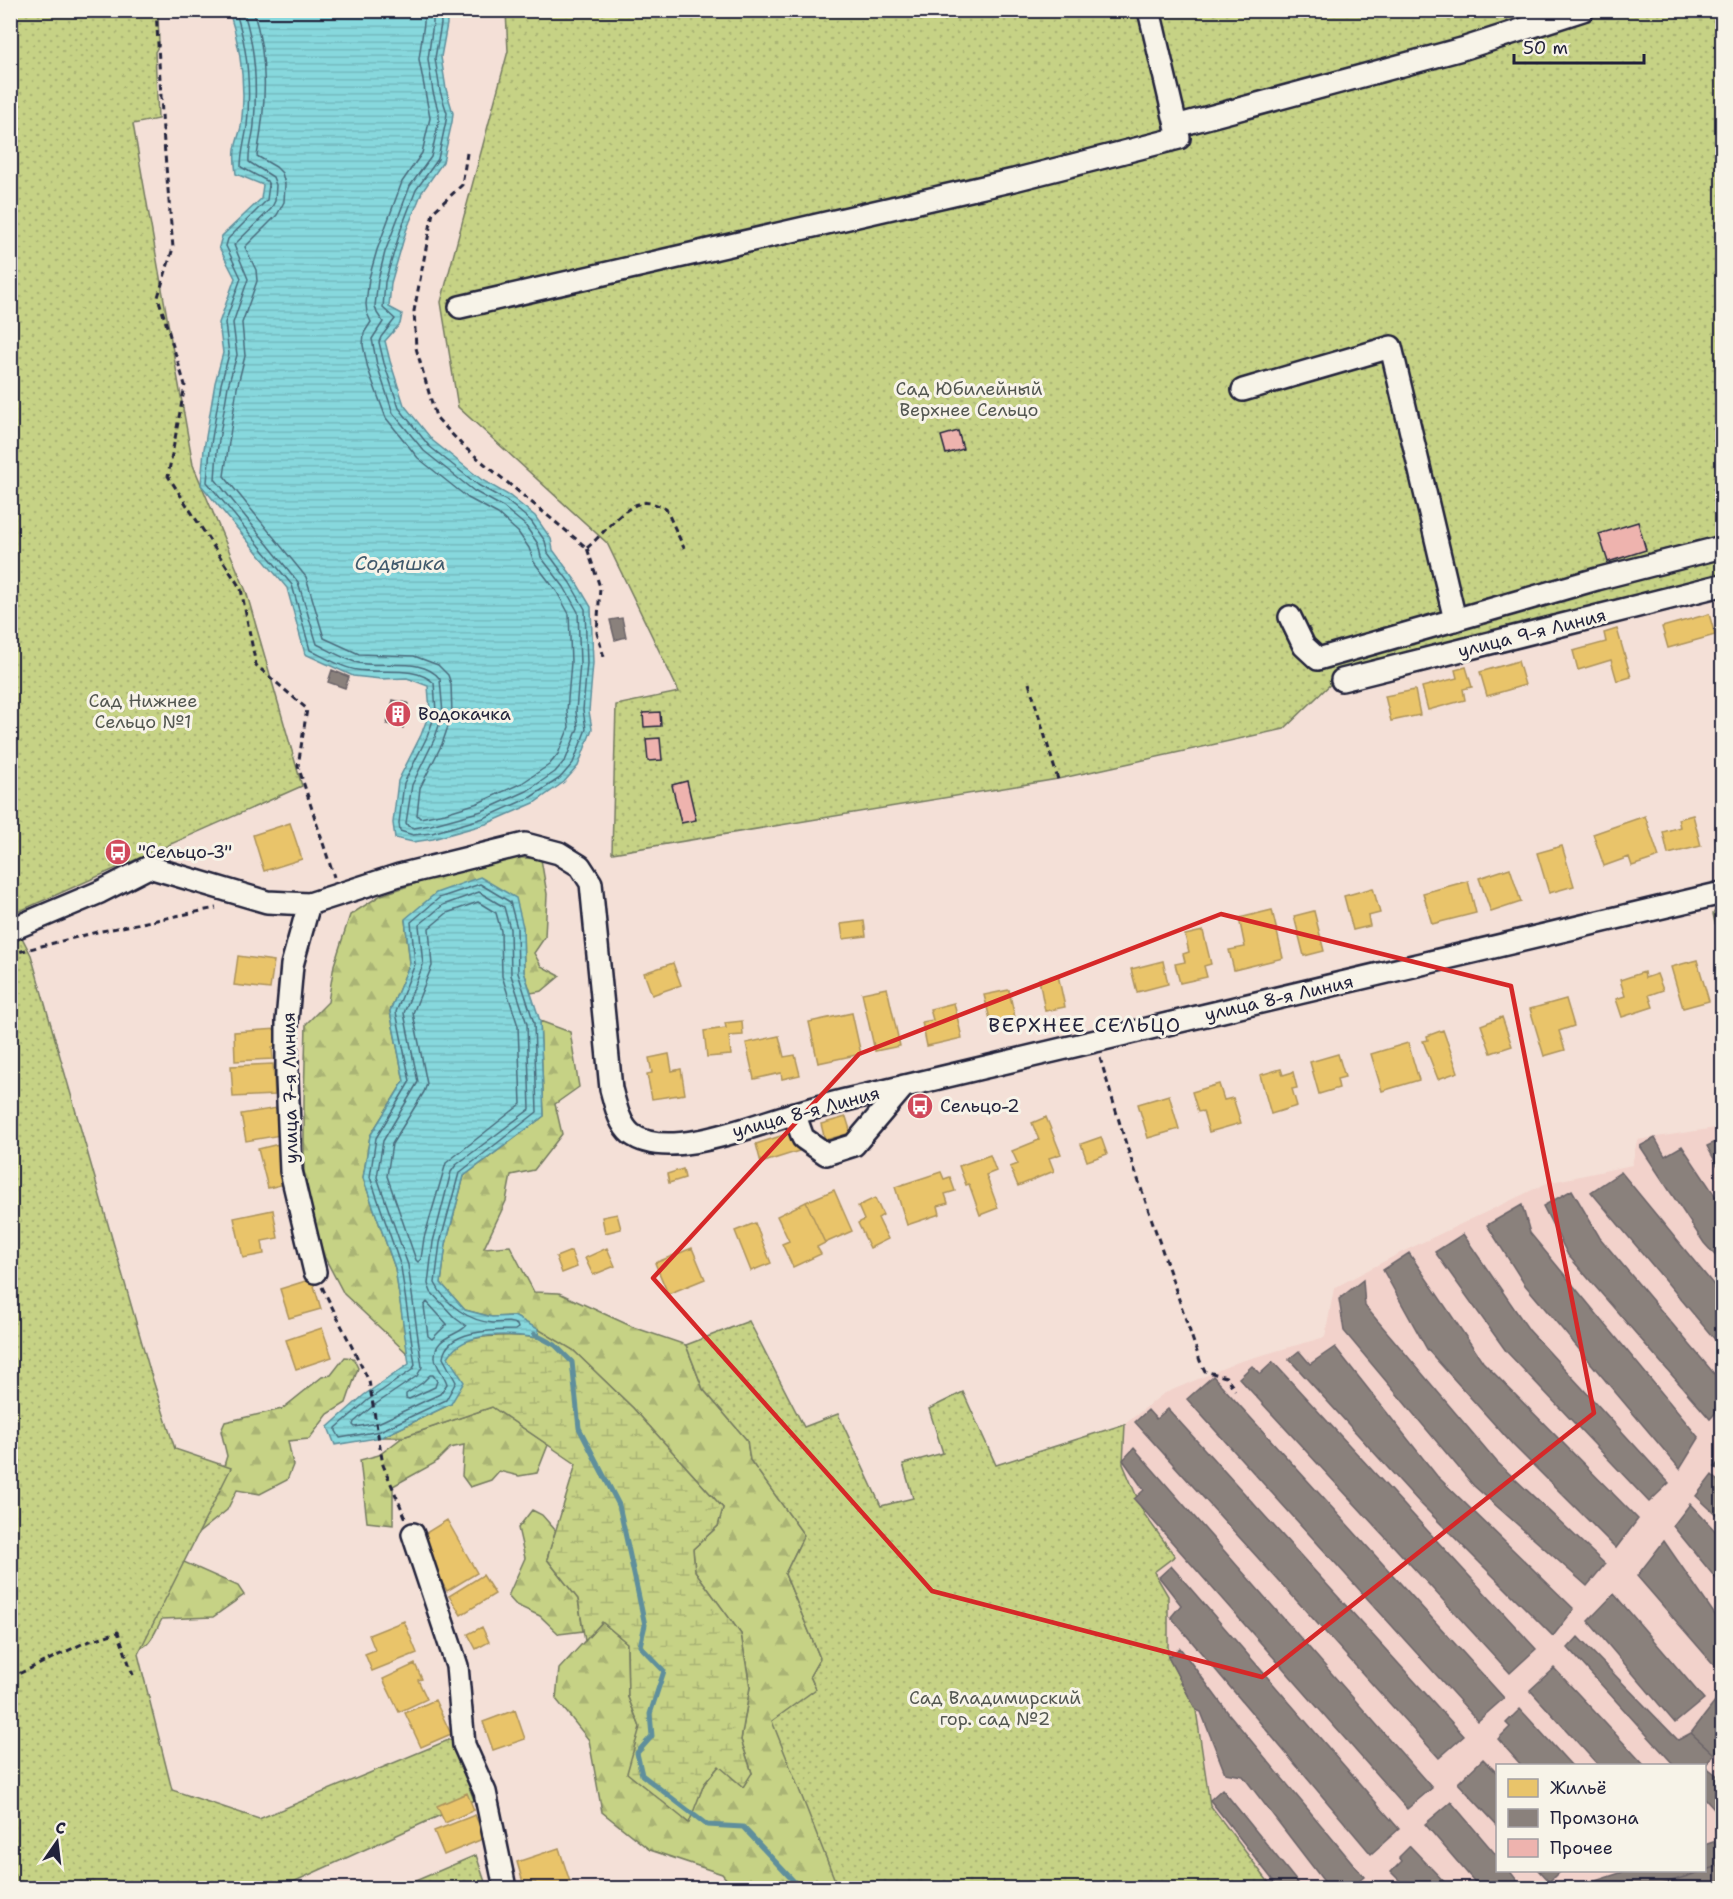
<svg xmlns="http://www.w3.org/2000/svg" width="1733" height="1899" viewBox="0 0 1733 1899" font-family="'Shantell Sans',sans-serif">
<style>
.built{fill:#f2d2cb;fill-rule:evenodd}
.forest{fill:url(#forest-firs);stroke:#747a60;stroke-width:1.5}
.wetland{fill:url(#wetland-marsh);stroke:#747a60;stroke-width:1.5}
.park{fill:url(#park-dots);stroke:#747a60;stroke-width:1.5}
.water{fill:url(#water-rules);stroke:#5f8f9c;stroke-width:1.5}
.homes{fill:#e9c46a;stroke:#ad935c;stroke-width:1.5}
.industry{fill:#8a817c;stroke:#6b6468;stroke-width:1.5}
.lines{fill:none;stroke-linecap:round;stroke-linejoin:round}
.shore{stroke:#4a6b7c;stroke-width:1.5}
.stream{stroke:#5f8f9c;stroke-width:5}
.building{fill:#eeb3ae;stroke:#22223b;stroke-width:1.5}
.minor-casing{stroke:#22223b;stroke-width:26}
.path{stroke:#22223b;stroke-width:3;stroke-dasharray:6 4.5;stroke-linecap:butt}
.minor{stroke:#f7f3e8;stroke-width:21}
.marked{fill:none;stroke:#d62828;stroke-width:4.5;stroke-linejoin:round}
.labels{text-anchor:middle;stroke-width:6;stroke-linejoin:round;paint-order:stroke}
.park-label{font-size:18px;fill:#535751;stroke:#f7f3e8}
.street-label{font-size:18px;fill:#22223b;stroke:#f7f3e8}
.poi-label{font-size:18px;fill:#22223b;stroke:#f7f3e8;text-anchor:start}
.water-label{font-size:20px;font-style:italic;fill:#40596c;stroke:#f7f3e8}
.neighbourhood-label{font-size:20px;letter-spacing:1.5px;fill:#22223b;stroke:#f7f3e8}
</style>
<defs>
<pattern id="forest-firs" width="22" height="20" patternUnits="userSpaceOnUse" patternTransform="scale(1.5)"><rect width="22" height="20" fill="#c6d285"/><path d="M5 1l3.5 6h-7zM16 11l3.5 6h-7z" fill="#aab474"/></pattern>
<pattern id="wetland-marsh" width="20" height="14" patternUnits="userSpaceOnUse" patternTransform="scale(1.5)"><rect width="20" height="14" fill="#c6d285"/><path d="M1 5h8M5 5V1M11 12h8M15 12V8" fill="none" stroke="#aab474"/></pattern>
<pattern id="park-dots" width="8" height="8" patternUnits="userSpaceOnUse" patternTransform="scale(1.5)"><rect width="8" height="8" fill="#c6d285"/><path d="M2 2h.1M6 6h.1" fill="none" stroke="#aab474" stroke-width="1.8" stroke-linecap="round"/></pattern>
<pattern id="water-rules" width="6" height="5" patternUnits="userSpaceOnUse" patternTransform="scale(1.5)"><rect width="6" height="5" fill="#87d8dd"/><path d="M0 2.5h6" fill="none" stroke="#74b9bf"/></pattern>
</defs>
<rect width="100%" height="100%" fill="#f4e0d7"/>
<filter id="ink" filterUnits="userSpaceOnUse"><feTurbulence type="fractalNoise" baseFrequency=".0167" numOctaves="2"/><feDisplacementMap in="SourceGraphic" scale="12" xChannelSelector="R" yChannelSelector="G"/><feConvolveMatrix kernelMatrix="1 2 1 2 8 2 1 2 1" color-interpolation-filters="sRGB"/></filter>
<g filter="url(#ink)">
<path class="built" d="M1722 1127V1888H1273L1210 1805 1196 1710 1168 1657V1596L1154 1572 1174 1556 1144 1514 1123 1464 1125 1424 1163 1394 1238 1362 1325 1337 1334 1288 1400 1253 1547 1183 1632 1165 1637 1140ZM1498 1766H1704V1870H1498Z"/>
<path class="forest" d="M508 857 541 859 547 894 545 937 534 953 541 966 560 976 542 991 531 993 524 972 523 927 405 920 410 963 390 1011 404 1081 370 1136 363 1178 395 1268 408 1354 344 1294 315 1239 304 1171V1100L306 1024 328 1002 334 965 350 915 381 895 465 867Z
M1722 904V934L1715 923 1713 914 1719 905Z
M540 1021 570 1032 579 1087 555 1104 562 1134 534 1170 511 1175 506 1201 484 1248 510 1246 534 1292 559 1293 633 1327 686 1345 703 1389 747 1440 750 1460 804 1535 785 1574 820 1658 810 1676 816 1689 835 1885 838 1888H734L722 1874 650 1850 602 1812 589 1740 556 1699 559 1669 602 1622 627 1643 628 1697 640 1727 688 1823 704 1784 720 1765 752 1773 741 1740 750 1687 741 1634 695 1571 693 1549 718 1526 723 1508 633 1408 573 1350 514 1316 492 1317 465 1310 441 1283 446 1244 464 1176 544 1116Z
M345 1357 353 1358 358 1368 346 1403 328 1414 309 1439 288 1441 293 1465 287 1480 260 1494 237 1490 227 1510 175 1552 177 1559 238 1586 244 1595 213 1617 162 1619C152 1637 150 1652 127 1648 119 1629 128 1622 139 1607L135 1597 124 1594 83 1602 48 1595 11 1606V1583L29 1563 111 1529 140 1533 150 1541 164 1522 215 1494 227 1456 221 1431 225 1422 282 1409 322 1377 331 1375Z
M492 1407 548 1445 537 1473 519 1476 499 1471 491 1480 470 1487 462 1476 464 1445 450 1448 435 1463 393 1486V1525L367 1522 360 1460 379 1455 403 1437Z
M532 1510 542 1515 556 1531 547 1559 578 1599 583 1631 559 1634 540 1616 516 1605 508 1596 525 1558 518 1528Z"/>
<path class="wetland" d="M538 1329 573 1350 633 1408 723 1508 718 1526 693 1549 695 1571 741 1634 750 1687 741 1740 752 1773 743 1787 719 1766 704 1784 689 1823 627 1773 640 1727 628 1697 627 1643 602 1622 585 1641 578 1599 547 1559 576 1464 492 1407 403 1437H382L451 1404C450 1393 446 1366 448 1357 455 1331 519 1335 539 1338Z"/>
<path class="park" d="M11 11H158L159 45 155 52 158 119 133 124 193 465 246 591 302 786 15 913V924L31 955 150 1371 175 1449 231 1468 138 1654 172 1790 259 1819 451 1739 474 1800 280 1888H11Z
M506 11H1722V580L1340 675 1284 729 1058 779 612 853 616 705 679 692 607 543 458 407 441 302 508 51Z
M749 1321 804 1427 838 1414 881 1506 913 1498 903 1464 943 1453 929 1409 963 1392 996 1465 1125 1424 1123 1464 1144 1514 1175 1556 1154 1572 1168 1596V1657L1196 1710 1210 1805 1273 1888H838L772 1721 816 1689 810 1676 820 1658 785 1574 804 1535 750 1460 747 1440 703 1389 686 1345Z
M476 1855 487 1888H399Z"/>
<path class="water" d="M229 11H446L447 24 441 57 446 89 453 113 452 122 443 162 422 192 406 231 391 283 389 307 402 314 400 324 385 341 390 361 404 405 433 441 482 480 510 496 535 516 551 539 553 550 575 580 591 607 593 663 589 711 592 729 578 766 564 782 534 803 486 824 433 839 413 842 395 838 393 823 398 781 421 735 430 711 428 686 407 678 381 679 353 676 305 654 287 588 201 485 204 449 215 383 223 353 219 323 235 278 219 247 222 236 261 199 263 185 236 174C235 166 234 158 235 150 236 143 239 135 241 127 246 88 241 48 229 11Z
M480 877 516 898 523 927 524 972 540 1021 544 1116 464 1176 446 1244 441 1283 465 1310 492 1317 514 1316 538 1329 539 1338C512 1334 465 1329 448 1357L464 1382 451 1404 382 1437 335 1445 328 1427 364 1395 409 1364 395 1268 363 1178 370 1136 404 1081 390 1011 410 963 405 919 436 893Z"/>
<path class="homes" d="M1709 614 1715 635 1668 648 1662 627Z
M1617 629 1631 677 1617 681 1611 660 1578 670 1573 651 1606 642 1604 633Z
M1518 661 1525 685 1487 696 1480 672Z
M1466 667 1472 687 1463 689 1465 700 1428 710 1422 687 1457 678 1455 670Z
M1415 690 1420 715 1391 721 1385 696Z
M1693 815 1701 846 1668 854 1663 832 1680 827 1678 819Z
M1645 816 1659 857 1632 866 1629 857 1604 866 1593 834Z
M290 823 302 859 264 871 253 835Z
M1562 846 1574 886 1549 893 1537 853Z
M1510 868 1521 902 1491 912 1479 878Z
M1468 881 1476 913 1432 924 1423 893Z
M1373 888 1380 913 1368 916 1370 926 1353 930 1344 896Z
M1272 910 1283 958 1234 970 1229 950 1245 947 1239 918Z
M1314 911 1324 951 1304 956 1294 916Z
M864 921 866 936 843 939 841 924Z
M1203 931 1211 964 1204 966 1207 977 1180 983 1175 964 1185 962 1183 954 1189 952 1185 935Z
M238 956 274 961 270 989 234 985Z
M1697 960 1709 1001 1683 1008 1671 967Z
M1163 961 1168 984 1137 992 1131 969Z
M673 963 681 985 652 995 644 973Z
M1644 972 1645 978 1657 974 1663 990 1649 995 1653 1007 1622 1017 1616 999 1625 996 1620 980Z
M1058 975 1065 1007 1045 1011 1039 979Z
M887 988 900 1046 875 1051 862 993Z
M1009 990 1015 1018 991 1023 984 995Z
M1566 999 1574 1026 1559 1031 1565 1050 1544 1056 1530 1009Z
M954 1003 962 1038 927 1046 922 1022 933 1020 930 1009Z
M852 1013 861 1054 818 1063 809 1022Z
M1502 1017 1512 1046 1491 1053 1481 1025Z
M742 1021 743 1035 729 1036 731 1055 707 1057 704 1031 726 1028 725 1023Z
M278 1029 279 1047H272L273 1059 235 1061 234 1032Z
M1443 1030 1458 1072 1438 1079 1423 1041 1428 1040 1427 1036Z
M779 1036 784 1057 795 1055 800 1075 782 1079 781 1073 754 1079 746 1043Z
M1408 1043 1419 1080 1382 1091 1371 1054Z
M669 1054 672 1071 681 1069 685 1094 652 1099 647 1074 652 1073 649 1058Z
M1338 1054 1345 1077 1337 1079 1339 1088 1319 1094 1310 1062Z
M273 1064 275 1095 233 1097 231 1066Z
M1281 1069 1283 1075 1293 1072 1297 1088 1292 1089 1297 1106 1271 1114 1260 1075Z
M1219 1084 1224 1100 1233 1098 1241 1123 1209 1132 1203 1111 1198 1112 1192 1092Z
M1169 1095 1179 1129 1148 1138 1138 1104Z
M277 1108 281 1135 246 1141 241 1114Z
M846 1117 851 1133 825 1140 821 1124Z
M1046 1117 1061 1154 1049 1158 1054 1171 1018 1186 1010 1167 1018 1164 1012 1151 1039 1140 1032 1123Z
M793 1132 799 1151 761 1163 756 1144Z
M1101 1137 1107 1154 1087 1161 1081 1144Z
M279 1144 289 1183 268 1188 258 1149Z
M990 1155 996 1171 986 1175 998 1208 980 1215 969 1184 966 1185 959 1166Z
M683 1169 685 1178 669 1183 667 1174Z
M941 1172 944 1179 950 1177 955 1191 945 1194 948 1203 938 1206 940 1214 907 1225 895 1187Z
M834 1190 852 1231 825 1243 806 1202Z
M875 1198 883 1215 878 1218 888 1239 870 1248 858 1223 864 1220 858 1206Z
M806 1202 825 1243 817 1247 821 1254 793 1267 782 1244 789 1241 777 1216Z
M273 1210 278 1238 262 1241 264 1254 243 1258 234 1218Z
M617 1214 621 1229 605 1233 602 1217Z
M755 1223 771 1263 751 1271 735 1231Z
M607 1248 615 1266 593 1275 585 1258Z
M692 1248 705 1279 668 1294 655 1263Z
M571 1251 577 1267 562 1273 556 1257Z
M312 1279 321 1309 289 1318 280 1289Z
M322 1328 332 1357 296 1369 286 1340Z
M447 1520 477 1573 447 1591 424 1553 421 1536Z
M483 1575 495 1594 461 1615 449 1596Z
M404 1621 417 1653 372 1671 365 1654 375 1650 369 1635Z
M482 1627 489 1642 476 1649 468 1634Z
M415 1664 422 1679 418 1680 427 1699 399 1712 383 1679Z
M435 1700 451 1734 421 1747 405 1713Z
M515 1710 525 1739 493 1750 483 1722Z
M467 1793 474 1810 445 1823 437 1806Z
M475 1815 485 1838 444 1855 434 1831Z
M559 1848 570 1882 548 1888H538L535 1882 524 1886 517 1862Z"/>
<path class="industry" d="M622 618 626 637 615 640 610 620Z
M332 670 349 677 345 688 328 682Z
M393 700 408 703 403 728 387 724Z
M1655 1138 1665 1156 1682 1146 1722 1206V1263L1704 1243 1640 1146Z
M1722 1139V1174L1707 1146Z
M1621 1172 1722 1295V1348L1591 1192Z
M1572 1190 1600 1238 1722 1383V1406L1710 1419 1568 1255 1543 1206Z
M1522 1205 1530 1233 1699 1438 1680 1469 1525 1285 1487 1225Z
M1463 1234 1529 1330 1669 1483 1649 1502 1506 1351 1435 1252Z
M1409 1253 1483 1362 1638 1519 1616 1548 1513 1445 1427 1349 1383 1270Z
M1363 1280 1365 1306 1497 1462 1605 1564 1587 1586 1474 1486 1344 1331 1339 1299Z
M1335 1347 1437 1476 1574 1609 1553 1636 1419 1502 1289 1359 1299 1351 1310 1364Z
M1273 1362 1536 1649 1510 1673 1239 1378 1252 1366 1260 1374Z
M1213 1376 1504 1698 1478 1721 1187 1399Z
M1168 1409 1464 1736 1439 1758 1135 1422 1148 1410 1156 1419Z
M1134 1448 1432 1788 1407 1809 1134 1499 1144 1490 1123 1460Z
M1722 1457V1472L1715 1467Z
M1712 1475 1722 1484V1520L1696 1496Z
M1690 1504 1722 1538V1586L1673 1526Z
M1664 1541 1722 1625V1674L1637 1576Z
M1171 1566 1399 1829 1371 1854 1171 1617 1181 1605 1159 1577Z
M1614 1594 1704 1699 1675 1723 1588 1621Z
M1578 1637 1678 1740 1691 1733 1714 1754 1705 1766 1719 1777 1722 1776V1818L1704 1798V1766H1675L1568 1648Z
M1180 1648 1229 1714 1364 1877 1351 1888H1329L1243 1776 1225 1773 1201 1712 1196 1710 1168 1657Z
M1554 1668 1645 1766H1599L1530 1690Z
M1722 1693V1743L1714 1754 1691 1733Z
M1520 1709 1572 1766H1522L1498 1739 1510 1727 1506 1723Z
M1483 1759 1498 1774V1826L1458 1783Z
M1222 1789 1302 1888H1279L1210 1800Z
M1451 1802 1498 1857V1870H1509L1519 1883 1512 1888H1480L1425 1824Z
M1722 1839V1865L1650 1888H1574L1629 1870H1704V1845Z
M1410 1846 1450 1888H1407L1391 1872 1402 1861 1399 1857Z
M1722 1865V1881L1699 1888H1650Z
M1538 1870H1561L1549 1882Z"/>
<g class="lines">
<path class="shore" d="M235 10C248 48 251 86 247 126 245 140 241 153 241 167L267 181 269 185 267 200 228 239 226 246 241 278 225 323 229 354 221 384 210 450 207 482 292 585 310 650C324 657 342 668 357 670 381 674 415 665 434 683L436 712 427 737 404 783 399 823 400 831 413 835 432 833 484 818 531 797 560 778 573 763 586 729 583 710 587 663 585 609 570 583 548 553 545 541 531 521 507 501 478 485 429 446 399 408 384 363 379 342 381 337 395 319 383 308 385 282 401 229 416 190 438 159 446 121 447 113 440 91 435 58 441 24 440 10
M243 10C256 48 257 86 254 125 253 138 248 149 249 162L273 177 276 185 275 201 271 209 234 245 248 279 233 323 237 355 228 386 217 452 215 479 298 582 317 644C329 650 342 658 355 662 380 670 422 655 440 679L443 714 434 740 412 785 406 823 408 826 414 828 431 825 482 811 527 791 555 772 566 759 578 728 576 711 580 663 578 612 564 587 541 557 538 544 525 525 503 507 474 491 424 451 393 413 377 365 372 339 383 322 377 313 375 306 378 280 385 252 410 186 431 157 439 120V114L433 92 428 59 433 23V10
M253 10C269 61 266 105 257 156L276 167 282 173 285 184 284 202 277 215 245 247 256 270 257 281 242 323 245 356 237 388 224 476 306 577 324 638 359 654 414 656 438 665 448 675 451 684 452 715 442 744 420 788 417 815 420 818 445 813 478 803 522 783 549 765 558 754 569 727 567 711 571 662 569 614 557 592 534 562 529 548 518 532 498 514 468 498 418 458 386 418 368 369 363 345 364 333 371 322 367 313 366 304 369 278 377 250 402 182 422 153 430 118 419 59 424 23V10
M480 884 510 902 517 928 518 973 534 1023 537 1112 459 1173 440 1243 435 1283C446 1305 469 1321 493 1323 502 1323 509 1320 517 1325L518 1328 515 1330C493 1330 446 1330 443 1358L456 1382 446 1400 380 1431 340 1438 336 1431V1428L368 1400 412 1370 415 1365 401 1267 370 1177 376 1138 410 1081 396 1012 415 964 411 922 439 898Z
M479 892 504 907 510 929 511 975 527 1024 530 1109 456 1165 451 1172 433 1242 428 1284 431 1292 455 1318 466 1326C458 1336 434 1336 435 1358 436 1367 445 1375 447 1384L440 1394 378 1423 355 1427 353 1425 354 1422 373 1406 417 1376 422 1367 408 1265 377 1177 383 1141 418 1082 404 1013 423 965 419 925 443 905Z
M478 902 496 913 501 931 502 976 518 1026 521 1104 446 1163 424 1238 421 1259 418 1262 416 1260 387 1176 392 1144 424 1092 427 1084 413 1013 432 966 429 928 447 913Z
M427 1302 447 1324 432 1339 428 1336 424 1306Z
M430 1375H433L437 1381 435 1387 409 1399 406 1398V1394L422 1383Z"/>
<path class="stream" d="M534 1334 555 1345 572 1362 579 1428 619 1505 645 1625 640 1646 664 1671 650 1714 652 1736 637 1753 642 1775 707 1825 743 1827 800 1888"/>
</g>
<path class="building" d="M958 431 963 449 946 454 941 436Z
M1638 522 1646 550 1608 562 1599 534Z
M660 712 661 726 644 727 643 713Z
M660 738 662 760 648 761 646 739Z
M687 781 696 820 681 823 672 785Z"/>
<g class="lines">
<defs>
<path id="minor" d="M1176 126 1462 49 1583 10
M460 307 1014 180 1179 138 1149 10
M1243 390 1391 347 1455 620
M1290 617 1304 646 1318 659 1597 579 1722 547
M1342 680 1722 585
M309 904 292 965 287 1021V1079L291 1171 315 1272
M10 930 100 892 149 867 267 902 309 904 399 875 525 844 559 853 580 866 591 883 611 1089C615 1103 619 1124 631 1134 668 1162 756 1124 796 1113 818 1107 840 1101 863 1096L1722 893
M794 1113 803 1138 826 1154 854 1145 904 1086
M413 1534 457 1666 464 1745 485 1792 505 1888"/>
</defs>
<use href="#minor" class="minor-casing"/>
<path class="path" d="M156 10 163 131 173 248 158 297 185 385 168 476 241 589 256 665 307 709 298 766 334 877
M467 153 462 185 433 212 414 311 416 348 436 417 463 446 587 548 600 587 597 633 604 657
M587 548C601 536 621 510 638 504 648 500 657 505 666 509L684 548
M1029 683 1059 783
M10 954 97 932 216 908
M1100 1058 1126 1144 1200 1361 1205 1371 1226 1377 1235 1390
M322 1287 369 1381 383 1465 406 1519
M10 1678 84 1643 118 1632 134 1678"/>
<use href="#minor" class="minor"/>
</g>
</g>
<path class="marked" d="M1221 914 1511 986 1594 1413 1262 1677 932 1591 653 1278 859 1054Z"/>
<defs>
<symbol id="building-disc" viewBox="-11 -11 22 22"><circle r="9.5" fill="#d1495b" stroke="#f7f3e8"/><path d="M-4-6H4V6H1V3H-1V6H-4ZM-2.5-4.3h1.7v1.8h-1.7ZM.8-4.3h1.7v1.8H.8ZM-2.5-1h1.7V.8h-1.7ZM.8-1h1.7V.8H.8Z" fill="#fff"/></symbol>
<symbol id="bus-disc" viewBox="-11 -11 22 22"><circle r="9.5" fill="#d1495b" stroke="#f7f3e8"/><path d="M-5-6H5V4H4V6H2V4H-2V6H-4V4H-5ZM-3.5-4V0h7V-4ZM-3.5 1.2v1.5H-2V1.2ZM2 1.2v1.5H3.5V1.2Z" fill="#fff"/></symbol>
</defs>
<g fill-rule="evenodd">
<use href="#building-disc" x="383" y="699" width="30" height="30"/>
<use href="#bus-disc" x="103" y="837" width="30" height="30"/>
<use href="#bus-disc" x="905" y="1091" width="30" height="30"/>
</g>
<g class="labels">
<g class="park-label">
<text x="969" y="395">Сад Юбилейный<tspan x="969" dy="21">Верхнее Сельцо</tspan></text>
<text x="143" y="707">Сад Нижнее<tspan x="143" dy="21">Сельцо №1</tspan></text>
<text x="995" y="1704">Сад Владимирский<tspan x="995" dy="21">гор. сад №2</tspan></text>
</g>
<g class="street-label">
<text transform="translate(1532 633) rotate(-14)" y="6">улица 9-я Линия</text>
<text transform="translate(1279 998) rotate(-13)" y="6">улица 8-я Линия</text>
<text transform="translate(290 1088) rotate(-91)" y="6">улица 7-я Линия</text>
<text transform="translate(806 1112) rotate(-15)" y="6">улица 8-я Линия</text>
</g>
<g class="poi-label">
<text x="418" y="720">Водокачка</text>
<text x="138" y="858">"Сельцо-3"</text>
<text x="940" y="1112">Сельцо-2</text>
</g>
<g class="water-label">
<text x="400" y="570">Содышка</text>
</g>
<g class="neighbourhood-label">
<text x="1085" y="1032">ВЕРХНЕЕ СЕЛЬЦО</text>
</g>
</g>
<rect width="1733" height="1899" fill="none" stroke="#f7f3e8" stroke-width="36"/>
<rect x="18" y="18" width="1697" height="1863" fill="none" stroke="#22223b" stroke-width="2" filter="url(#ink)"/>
<rect x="1496" y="1764" width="210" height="108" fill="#f7f3e8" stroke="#a29fa3" stroke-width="1.5"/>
<rect x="1508" y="1779" width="30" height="18" fill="#e9c46a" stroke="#a29fa3" stroke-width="1.5"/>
<text x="1550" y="1794" font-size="18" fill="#22223b">Жильё</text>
<rect x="1508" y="1809" width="30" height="18" fill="#8a817c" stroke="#a29fa3" stroke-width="1.5"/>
<text x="1550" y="1824" font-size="18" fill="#22223b">Промзона</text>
<rect x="1508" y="1839" width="30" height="18" fill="#eeb3ae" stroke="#a29fa3" stroke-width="1.5"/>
<text x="1550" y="1854" font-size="18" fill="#22223b">Прочее</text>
<g transform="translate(57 1842) rotate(14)" stroke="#f7f3e8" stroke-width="4.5" paint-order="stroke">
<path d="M0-4.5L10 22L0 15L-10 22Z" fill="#22223b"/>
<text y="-9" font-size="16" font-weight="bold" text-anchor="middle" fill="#22223b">С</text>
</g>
<path d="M1514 54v9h130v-9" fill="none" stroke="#22223b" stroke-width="3"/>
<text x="1523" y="54" font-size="18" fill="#22223b" stroke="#f7f3e8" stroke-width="4.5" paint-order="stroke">50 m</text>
</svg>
